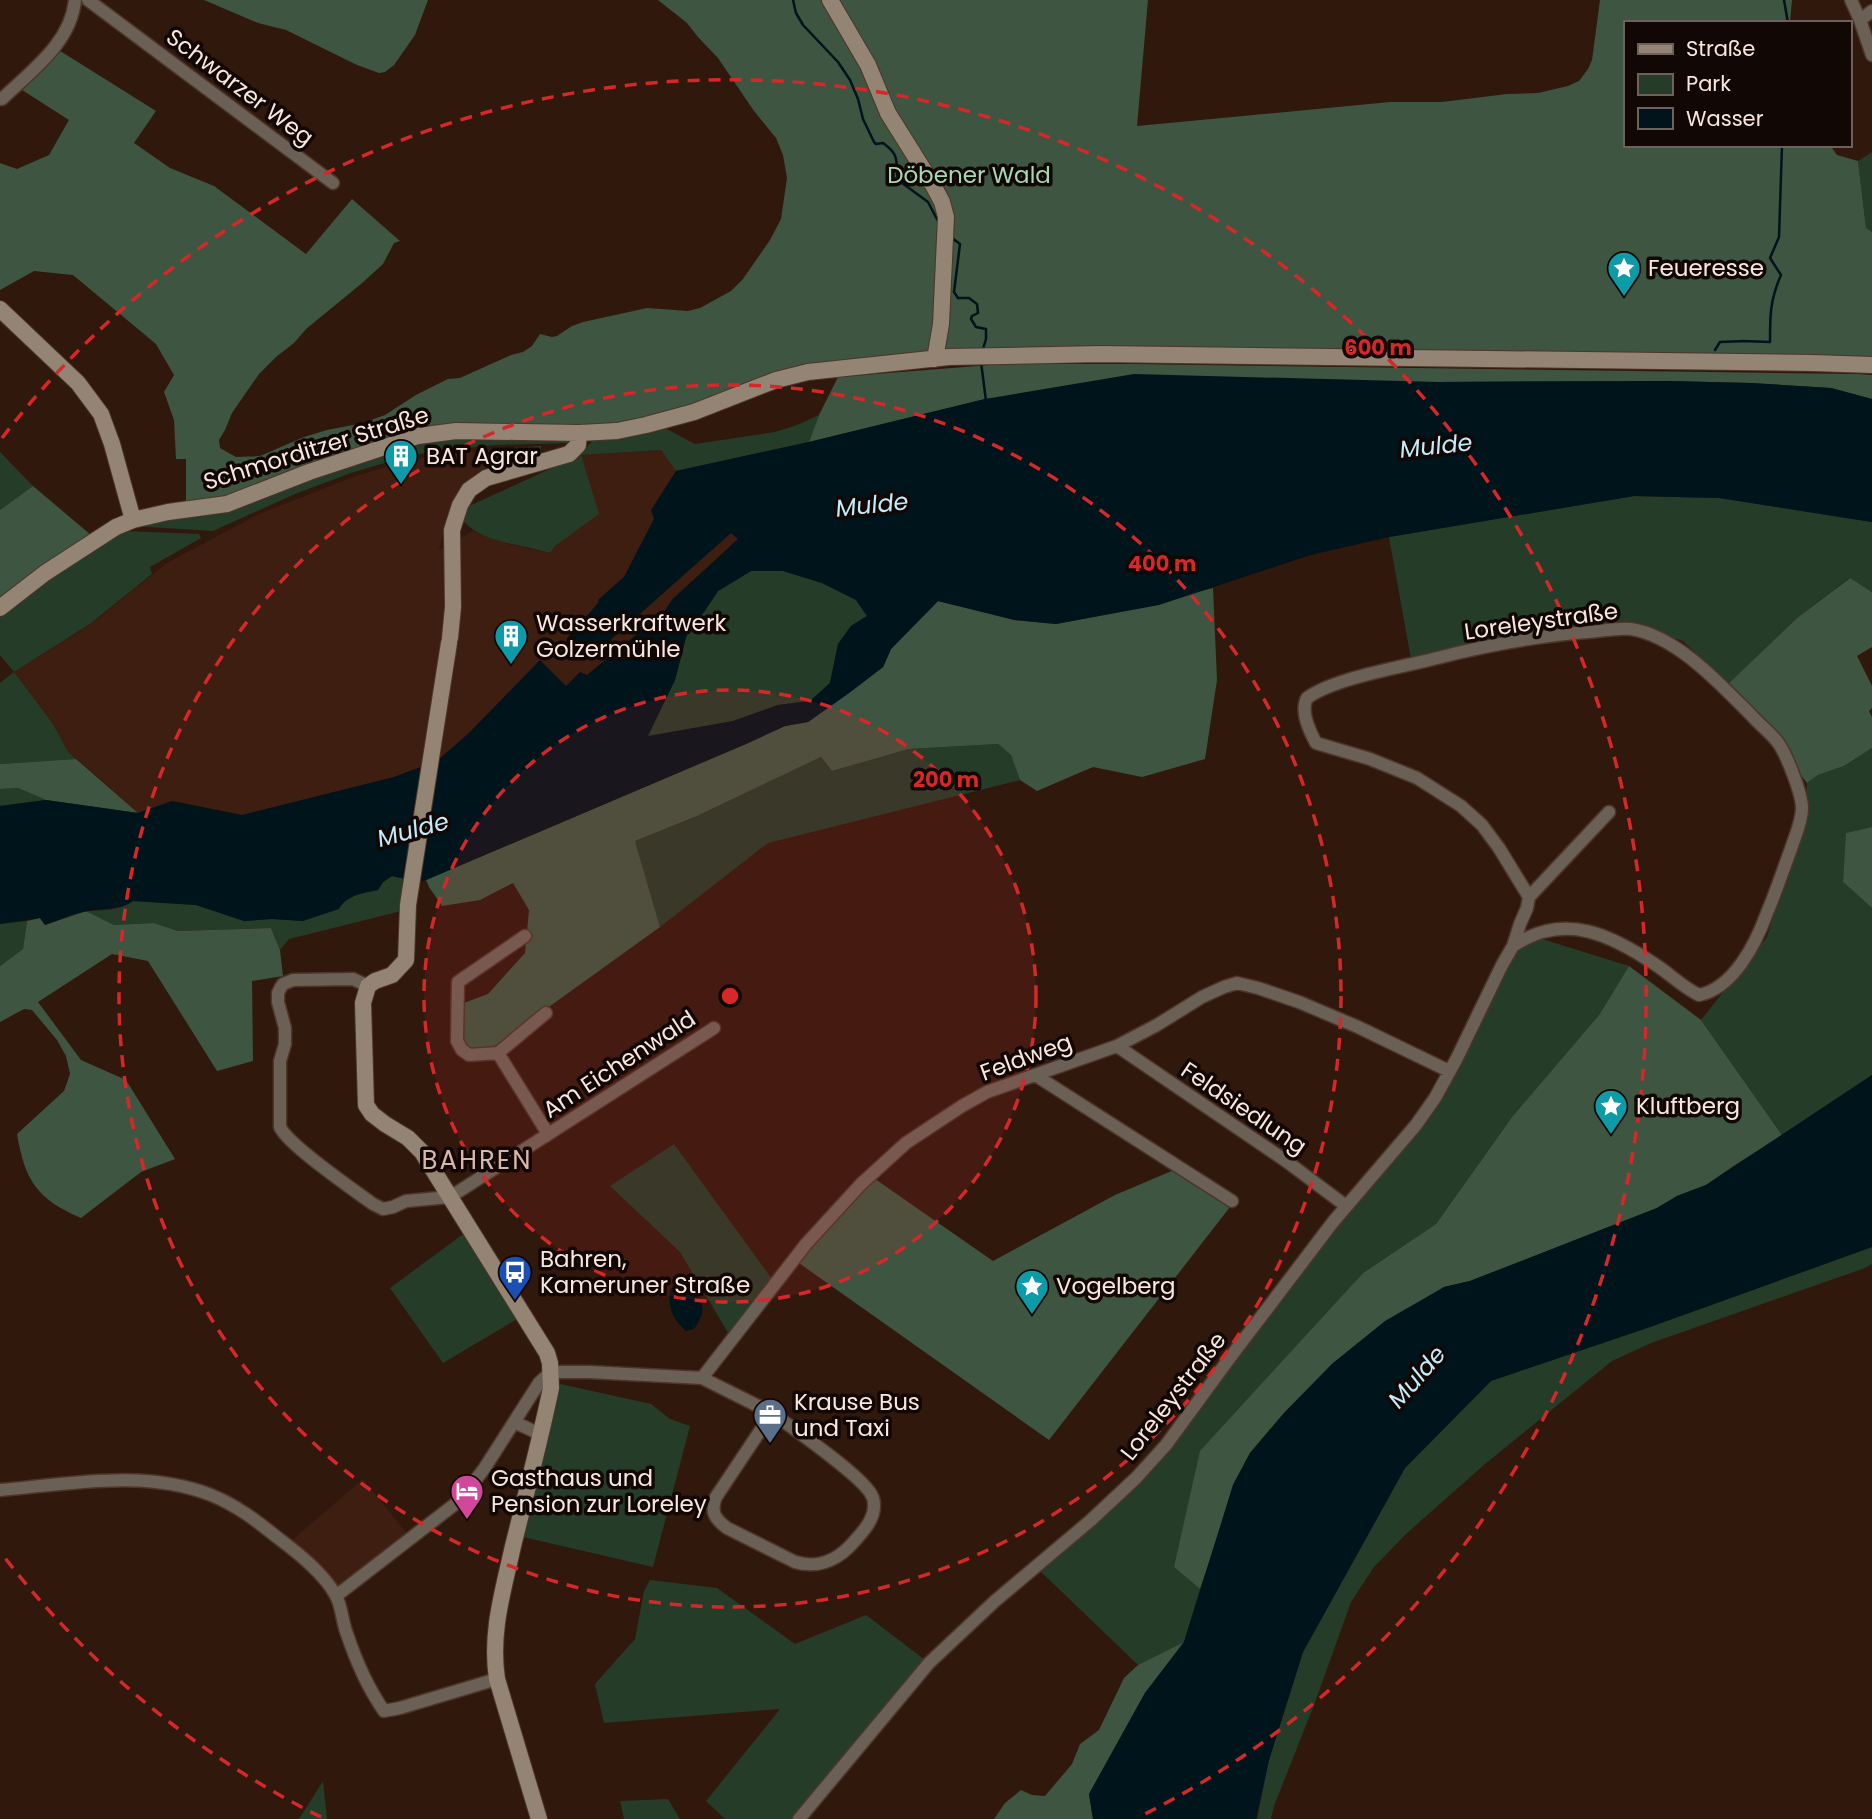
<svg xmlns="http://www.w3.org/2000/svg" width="1872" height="1819" viewBox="0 0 1872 1819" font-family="Poppins,sans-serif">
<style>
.built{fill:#3e1e11}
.green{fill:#253c29}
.forest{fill:#3e5541}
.water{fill:#00141c;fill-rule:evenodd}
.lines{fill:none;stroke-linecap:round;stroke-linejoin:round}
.stream{stroke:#00141c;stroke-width:2.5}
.street-casing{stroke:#4d352a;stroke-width:15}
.secondary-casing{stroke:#4d352a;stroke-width:18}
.street{stroke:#6a6056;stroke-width:12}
.secondary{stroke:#948474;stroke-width:16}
.ring{fill:none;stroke:#d62828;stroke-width:3.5;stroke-dasharray:12 9}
.labels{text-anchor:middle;stroke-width:7;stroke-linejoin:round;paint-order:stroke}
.street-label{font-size:23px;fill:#f9e6df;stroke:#110704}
.park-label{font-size:23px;fill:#a8d6ae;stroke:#110704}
.poi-label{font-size:23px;fill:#f9e6df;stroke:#110704;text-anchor:start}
.water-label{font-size:24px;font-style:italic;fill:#c4ebf9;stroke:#110704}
.quarter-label{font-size:26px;letter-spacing:2px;fill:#dab6a8;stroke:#110704}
.centre{fill:#d62828;stroke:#110704;stroke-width:3.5}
.ring-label{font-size:21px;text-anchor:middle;font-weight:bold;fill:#d62828;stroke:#110704;stroke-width:7;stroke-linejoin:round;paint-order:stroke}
</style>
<rect width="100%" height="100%" fill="#31180d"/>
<path class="built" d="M496 449 494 470 467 485 448 515 439 550 473 531 508 544 550 553 554 546 580 455 661 450 676 471 652 510 654 519 624 577 598 600 589 659 732 532 739 539 673 598 664 612 587 675 469 733 437 761 394 777 242 815 172 801 138 813 67 750 53 724 14 672 90 625 167 563 259 514 353 477 392 465 426 457Z
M363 1479 408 1535 342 1586 334 1584 291 1541Z"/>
<path class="green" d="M1872 152V232L1866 228 1858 161Z
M819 415 809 442 676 471 661 450 581 455 599 514 555 546 550 553C521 544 485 544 463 521L467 507 580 455 594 439 661 426 695 444 775 432 797 425Z
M466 438H573V443L495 445 430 452 401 458 351 473 295 494 213 531 133 526 401 445Z
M541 446V459L494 470 496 449Z
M0 452 33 486 0 510Z
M1634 496 1719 498 1872 522V592L1849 578 1797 618 1728 684 1683 641 1625 623 1411 659 1389 537Z
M124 531 199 534 201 538 150 567 152 574 90 624 14 672 53 724 67 750 76 759 0 764V683L14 672 0 655V616L49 577Z
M751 571H783L822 583 856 600 867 616 851 626 838 644 830 683 810 701 778 705 733 721 647 737 675 680 688 630 704 612 718 591Z
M998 744 1011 755 1020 780 768 843 660 927 635 841 697 816 821 757 832 771 909 749Z
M1872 748V827L1847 833 1843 882 1872 908V1075L1782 1135 1701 1020 1767 937 1805 813 1807 783 1818 775 1844 766Z
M18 788 46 800 0 806V789Z
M392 876 406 879 401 911 289 939 280 950 271 928 178 931 154 923 114 925 86 911C102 910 120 911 133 901L196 905 244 921 272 919 303 921 358 894 378 890 383 882Z
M27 921 23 949 0 966V924Z
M1526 934 1629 966 1599 1015 1512 1117 1436 1224 1363 1273 1262 1385 1174 1567 1200 1589 1184 1642 1138 1665 1036 1567 1126 1488 1447 1083Z
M674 1144 772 1279 730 1336 680 1252 610 1186Z
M466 1232 519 1318 443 1363 390 1288Z
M1872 1247V1264L1865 1268 1651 1343 1612 1361 1485 1464 1406 1534 1374 1567 1351 1602 1314 1705 1274 1806 1271 1819H1257L1269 1760 1303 1652 1405 1468 1491 1381 1650 1327Z
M556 1383 651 1404 670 1419 690 1426 653 1567 523 1537Z
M650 1580 717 1588 795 1644 866 1615 929 1663 796 1819H725L706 1801 780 1709 604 1723 595 1684 635 1639 644 1591Z
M323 1781 327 1819H299Z
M668 1799 680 1819H624L620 1801Z"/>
<path class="forest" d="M204 0H428L415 35 394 65 385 72 379 73 357 65 286 30 258 23Z
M658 0H1148L1137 126 1390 102H1442L1507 94 1538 93 1568 86 1579 81 1588 69 1592 60 1600 0H1792L1790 23H1625V145H1830L1837 155 1858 161 1866 228 1872 232V359L1551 355 829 364 712 400 617 426H469L235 496 186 504V459H176L174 420 164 392 174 375 156 344 73 275 34 271 0 290V163L17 169 49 155 69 120 22 90 57 49 156 111 134 143 170 168 214 186 306 254 352 199 400 241 394 243 383 264 361 284 306 329 294 343 276 357 259 374 232 413 225 430 219 440 220 448 236 457 260 456 304 437 327 430 363 423 385 415 416 395 448 379 460 378 511 355 523 352 532 346 540 334 552 337 557 336 572 326 583 322 647 308 688 311 700 308 731 291 743 279 770 240 781 219 787 178 783 155 776 138 754 111 718 58 698 37 687 23Z
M1002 364H1134L1858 374 1872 375V399L1831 388 1751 383 1667 381 1438 382 985 399 809 442 819 415 838 377Z
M33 486 91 535 0 605V510Z
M1850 578 1872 592V647L1857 656 1872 686V708L1869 711 1872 717V748L1844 766 1818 775 1807 783 1728 684 1797 618Z
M1213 588 1217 680 1205 759 1142 777 1093 767 1037 791 1020 780 1011 755 998 744 909 749 832 771 821 757 697 816 635 841 660 927 489 1050 473 1051 464 1048 461 1037V1004L488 994 525 953 529 910 513 883 480 900 442 906 429 887 426 880 746 744 785 726 808 722 849 693 883 667 891 649 938 601 1014 620 1056 624 1108 614Z
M76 759 138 813 46 800 18 788 0 789V764Z
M1872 827V908L1843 882 1846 833Z
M86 911 114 925 154 923 178 931 271 928 280 950 283 976 252 981 253 1061 217 1071 148 961 112 954 38 1002 81 1060 126 1080 175 1159 141 1172 81 1218C37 1199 25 1181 17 1134L64 1091 70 1074 66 1056 57 1040 32 1010 24 1009 0 1022V966L23 949 27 921 40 918 45 925Z
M1629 966 1701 1020 1782 1135 1735 1165 1706 1185 1677 1196 1657 1208 1470 1281 1444 1287 1333 1363 1284 1413 1250 1453 1233 1485 1218 1536 1200 1589 1174 1567 1200 1451 1363 1273 1436 1224 1512 1117 1599 1015Z
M1174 1170 1230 1207 1049 1440 789 1256 865 1172 993 1261 1115 1195Z
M1184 1642 1145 1693 1089 1794 1093 1819H994L1005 1803 1021 1790 1032 1795 1045 1796 1072 1764 1080 1744 1099 1730 1124 1678 1138 1665Z"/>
<path class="water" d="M1134 374 1438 382 1667 381 1751 383 1831 388 1872 399V522L1719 498 1634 496 1389 537 1311 555 1159 605 1056 624 1015 620 938 601 891 649 883 667 849 693 808 722 785 726 746 744 426 880 419 882 392 876 383 882 378 890C363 893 347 895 339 909L303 921 272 919 244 921 196 905 133 901C120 910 105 908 89 911 74 913 59 920 45 925L40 918 0 924V806L46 800 138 813 172 801 242 815 394 777 437 761 469 733 540 660 566 686 580 672 587 675 664 612 673 599 738 539 731 533 589 659 568 637 599 602 598 600 624 577 654 519 651 510 676 471 809 442 985 399ZM751 571H783L822 583 856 600 867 616 851 626 838 644 830 683 810 701 778 705 733 721 648 736 675 680 688 630 704 612 718 591Z
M1872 1075V1247L1650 1327 1491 1381 1405 1468 1303 1652 1269 1760 1256 1819H1093L1089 1794 1145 1693 1184 1642 1233 1485 1250 1453 1284 1413 1333 1363 1385 1321 1444 1287 1470 1281 1657 1208 1677 1196 1706 1185Z
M681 1284 693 1287C704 1306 707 1310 694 1329L686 1331C672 1318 668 1308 670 1289Z"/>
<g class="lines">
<path class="stream" d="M793 0 796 13 803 25 838 62 850 80 858 99 863 119 874 142 876 144 883 143C901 156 895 161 898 180L928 202 939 223
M1784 0 1788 23
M952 238 960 244 954 292 958 298H969L977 304 978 313 972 316 971 319 976 327 986 329V339L983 349
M1715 350 1720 342 1744 341 1770 342C1770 315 1770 300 1781 275L1770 258 1779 237 1782 145
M981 362 986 401"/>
<defs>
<path id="street" d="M88 0 333 183
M1851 0 1860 20 1872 55
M1860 20 1872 11
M2 99C31 71 71 43 75 0
M1529 897 1609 812
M525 936 458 982 457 1041 462 1050 469 1055 498 1053 546 1013
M368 986 353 979 293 980 283 984 281 987 278 993V1002L285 1028V1044L280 1061V1127C288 1145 354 1190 373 1204L383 1209 393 1207 406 1201 450 1197 714 1028
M1117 1046 1286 1161 1346 1206
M498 1053 545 1129 546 1136
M1035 1075 1232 1201
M702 1378 806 1244 861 1184 906 1143 962 1106 987 1092 1117 1046 1157 1025 1202 997 1224 987 1237 983 1258 988 1299 1002 1358 1027 1449 1071
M514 1422 540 1434
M0 1490C69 1484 145 1469 211 1495 236 1505 257 1521 278 1538 297 1552 323 1573 335 1594 342 1605 342 1622 347 1634 356 1661 368 1688 384 1711L400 1708 497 1679
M336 1596 459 1501 484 1469 539 1383 551 1372H589L702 1378 772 1413 716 1497C710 1512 715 1519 727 1528L795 1562C815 1568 834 1562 849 1547 859 1536 874 1522 874 1506 874 1503 874 1499 872 1496 864 1477 792 1428 772 1413
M799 1819 929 1663 995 1601 1090 1521 1136 1478 1166 1445 1229 1359 1333 1222 1416 1125 1435 1098 1457 1058 1502 965 1513 946 1520 924 1527 908 1529 897 1499 848 1482 825 1461 806 1417 778 1370 759 1316 743C1309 730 1300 711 1307 698 1335 678 1398 668 1433 659 1484 646 1535 636 1588 632 1602 631 1617 628 1631 629 1677 636 1721 685 1753 717 1761 726 1772 734 1779 744 1787 756 1802 794 1802 808 1802 822 1795 836 1791 849 1783 870 1776 892 1767 913 1756 943 1734 988 1699 995 1684 988 1672 976 1659 967 1612 935 1565 911 1513 946"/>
<path id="secondary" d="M830 0 868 65 888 113 933 185 942 202 946 217 941 324 935 359
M0 309 78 383 101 414 112 444 133 520
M0 608 45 573 116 527 133 520 168 512 227 504 309 472 418 436 456 431 579 433 617 431 646 425 694 412 776 380 808 372 949 357 1100 354 1813 363 1872 365
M450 638 453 607 452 530 460 505 469 490 486 478 569 454 578 445 579 433
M449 643 408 905 406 960 392 975 375 981 368 986 363 1003 366 1105 372 1114 385 1124 408 1138 422 1152 547 1353 550 1363 551 1388C540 1441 526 1494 513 1546 503 1592 490 1632 497 1679L539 1819"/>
</defs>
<use href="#street" class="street-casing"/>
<use href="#secondary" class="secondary-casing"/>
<use href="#street" class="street"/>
<use href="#secondary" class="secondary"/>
</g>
<circle cx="730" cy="996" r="306" fill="#d62828" fill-opacity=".12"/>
<g class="ring">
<circle cx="730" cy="996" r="306"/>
<circle cx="730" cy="996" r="611"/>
<path d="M321 1817A917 917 0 0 1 2 1554M2 438A917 917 0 1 1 1139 1817"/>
</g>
<defs>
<symbol id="sight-pin" viewBox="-11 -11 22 30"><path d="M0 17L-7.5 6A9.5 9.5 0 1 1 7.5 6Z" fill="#0f9aa8" stroke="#110704"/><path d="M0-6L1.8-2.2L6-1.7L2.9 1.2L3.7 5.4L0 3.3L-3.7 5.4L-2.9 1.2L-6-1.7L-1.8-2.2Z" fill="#fff"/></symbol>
<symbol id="building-pin" viewBox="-11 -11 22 30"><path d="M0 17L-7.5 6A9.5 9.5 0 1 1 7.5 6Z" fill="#0f9aa8" stroke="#110704"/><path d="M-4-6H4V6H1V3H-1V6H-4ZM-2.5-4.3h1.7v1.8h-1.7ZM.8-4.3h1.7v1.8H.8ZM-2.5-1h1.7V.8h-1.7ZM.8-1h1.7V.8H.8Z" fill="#fff"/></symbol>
<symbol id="bus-pin" viewBox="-11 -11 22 30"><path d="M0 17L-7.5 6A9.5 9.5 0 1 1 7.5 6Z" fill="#1a4fb4" stroke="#110704"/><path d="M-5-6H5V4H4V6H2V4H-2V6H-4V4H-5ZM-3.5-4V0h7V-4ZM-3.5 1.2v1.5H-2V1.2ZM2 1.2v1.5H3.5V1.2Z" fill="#fff"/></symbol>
<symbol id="office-pin" viewBox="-11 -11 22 30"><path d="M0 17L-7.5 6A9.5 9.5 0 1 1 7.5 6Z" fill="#5c6f8a" stroke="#110704"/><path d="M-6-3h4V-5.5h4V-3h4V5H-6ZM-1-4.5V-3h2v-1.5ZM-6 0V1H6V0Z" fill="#fff"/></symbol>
<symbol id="hotel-pin" viewBox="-11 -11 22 30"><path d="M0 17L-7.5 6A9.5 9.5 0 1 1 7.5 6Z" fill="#d1479c" stroke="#110704"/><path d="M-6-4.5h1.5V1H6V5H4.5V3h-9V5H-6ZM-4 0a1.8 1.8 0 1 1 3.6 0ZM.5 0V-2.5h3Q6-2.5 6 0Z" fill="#fff"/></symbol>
</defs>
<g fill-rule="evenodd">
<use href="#sight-pin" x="1605" y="249" width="38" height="52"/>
<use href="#building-pin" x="382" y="437" width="38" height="52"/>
<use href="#building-pin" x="492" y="617" width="38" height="52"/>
<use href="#sight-pin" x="1592" y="1087" width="38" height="52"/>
<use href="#bus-pin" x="496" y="1253" width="38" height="52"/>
<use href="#sight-pin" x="1013" y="1267" width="38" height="52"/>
<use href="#office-pin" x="751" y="1396" width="38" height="52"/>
<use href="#hotel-pin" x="448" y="1472" width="38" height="52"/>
</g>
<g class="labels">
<g class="street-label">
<text transform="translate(240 87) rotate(37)" y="8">Schwarzer Weg</text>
<text transform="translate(316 448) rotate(-17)" y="8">Schmorditzer Straße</text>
<text transform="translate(1541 621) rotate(-8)" y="8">Loreleystraße</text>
<text transform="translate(1026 1057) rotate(-20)" y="8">Feldweg</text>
<text transform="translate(619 1064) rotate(-33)" y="8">Am Eichenwald</text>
<text transform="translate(1244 1108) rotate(34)" y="8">Feldsiedlung</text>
<text transform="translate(1173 1396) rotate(-52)" y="8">Loreleystraße</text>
</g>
<g class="park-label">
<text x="969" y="183">Döbener Wald</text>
</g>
<g class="poi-label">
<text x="1648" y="276">Feueresse</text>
<text x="426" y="464">BAT Agrar</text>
<text x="536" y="631">Wasserkraftwerk<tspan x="536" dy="26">Golzermühle</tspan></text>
<text x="1636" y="1114">Kluftberg</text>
<text x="540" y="1267">Bahren,<tspan x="540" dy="26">Kameruner Straße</tspan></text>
<text x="1056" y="1294">Vogelberg</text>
<text x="794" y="1410">Krause Bus<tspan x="794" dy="26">und Taxi</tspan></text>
<text x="491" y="1486">Gasthaus und<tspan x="491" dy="26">Pension zur Loreley</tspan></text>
</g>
<g class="water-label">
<text transform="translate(1436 446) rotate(-6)" y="8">Mulde</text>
<text transform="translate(872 505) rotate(-6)" y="8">Mulde</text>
<text transform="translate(413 830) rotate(-15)" y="8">Mulde</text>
<text transform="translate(1417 1377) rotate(-49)" y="8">Mulde</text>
</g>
<g class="quarter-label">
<text x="477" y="1169">BAHREN</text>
</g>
</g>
<circle cx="730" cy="996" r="10" class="centre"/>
<g class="ring-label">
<text x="1378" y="355">600 m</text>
<text x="1162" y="571">400 m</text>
<text x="946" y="787">200 m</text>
</g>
<rect x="1624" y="21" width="228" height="126" fill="#110704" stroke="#6e605c" stroke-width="2"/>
<rect x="1638" y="44" width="35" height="10" fill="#948474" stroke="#6e605c" stroke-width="2"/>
<text x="1686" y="56" font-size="21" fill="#f9e6df">Straße</text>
<rect x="1638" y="74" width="35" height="21" fill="#253c29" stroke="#6e605c" stroke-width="2"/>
<text x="1686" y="91" font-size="21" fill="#f9e6df">Park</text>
<rect x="1638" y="108" width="35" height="21" fill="#00141c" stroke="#6e605c" stroke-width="2"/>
<text x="1686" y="126" font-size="21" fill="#f9e6df">Wasser</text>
</svg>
